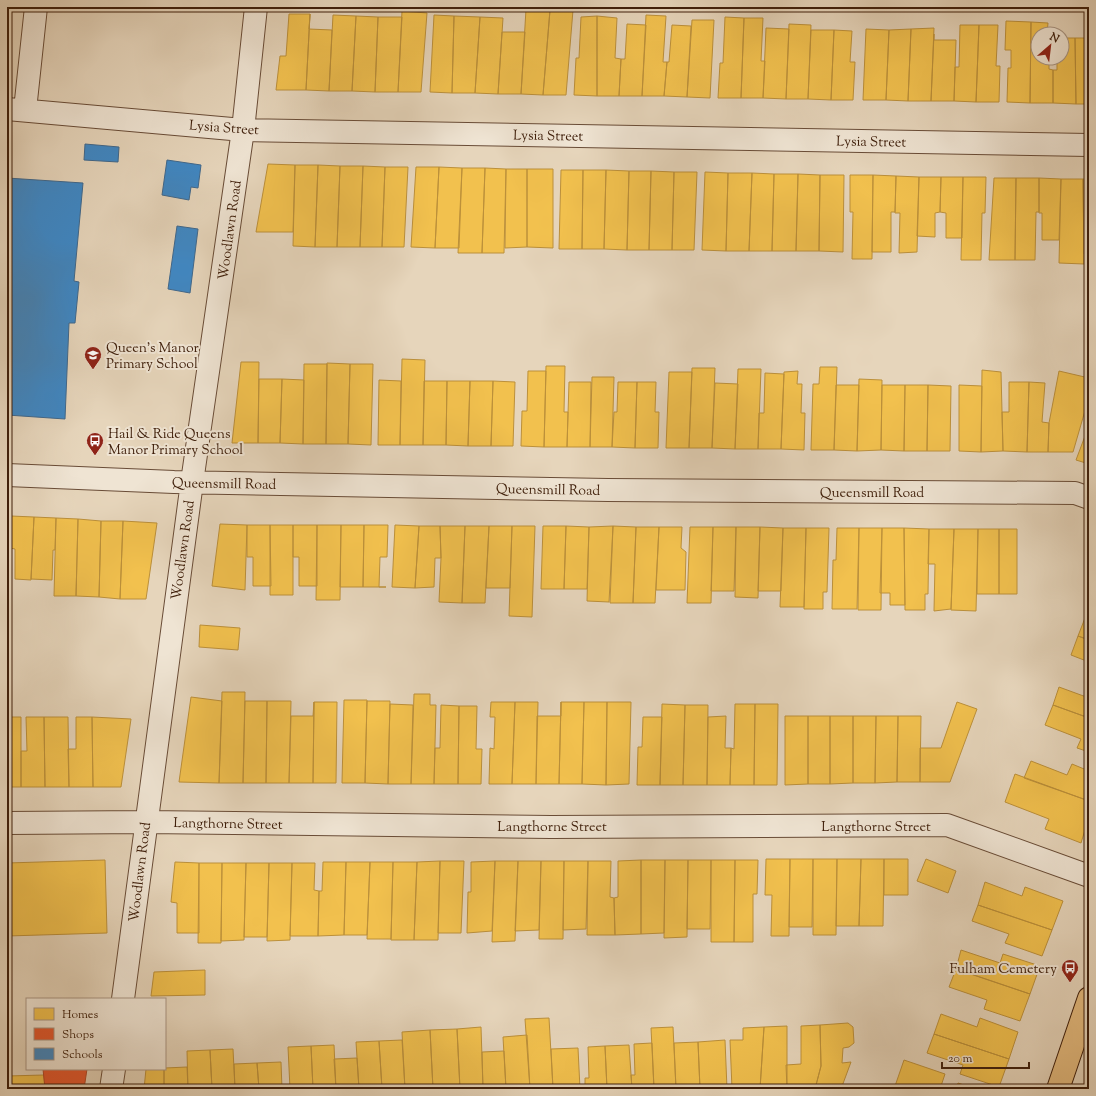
<svg xmlns="http://www.w3.org/2000/svg" width="1096" height="1096" viewBox="0 0 1096 1096" font-family="'Sorts Mill Goudy',serif">
<style>
.homes{fill:#f2c14e;stroke:#bc903a}
.shops{fill:#e4572e;stroke:#b24624}
.schools{fill:#3f88c5;stroke:#3f688d}
.lines{fill:none;stroke-linecap:round;stroke-linejoin:round}
.minor-casing{stroke:#694c37;stroke-width:24}
.primary-casing{stroke:#3f1f0b;stroke-width:24}
.minor{stroke:#efe4d3;stroke-width:22}
.primary{stroke:#e3ba7e;stroke-width:22}
.labels{text-anchor:middle;stroke-width:4;stroke-linejoin:round;paint-order:stroke}
.street-label{font-size:14px;fill:#3f1f0b;stroke:#efe4d3}
.poi-label{font-size:14px;fill:#3f1f0b;stroke:#efe4d3;text-anchor:start}
</style>
<rect width="100%" height="100%" fill="#e6d5bb"/>
<filter id="stains"><feTurbulence type="fractalNoise" baseFrequency=".005" numOctaves="4"/><feColorMatrix values="0 0 0 0 .2 0 0 0 0 .09 0 0 0 0 .02 0 0 0 .5 -.17"/></filter>
<radialGradient id="worn" r=".72"><stop offset=".6" stop-color="#630" stop-opacity="0"/><stop offset="1" stop-color="#630" stop-opacity=".3"/></radialGradient>
<path class="homes" d="M526 9 550 10 543 95 521 94Z
M550 10H573L566 95H543Z
M402 11 427 13 421 92H398Z
M289 14H310L306 90H276L280 56H286Z
M310 14 309 29 332 30 329 91 306 90Z
M333 15 356 16 352 91H329Z
M434 15 454 16 452 93 430 92Z
M646 15 666 16 663 62H667L664 96H642Z
M356 16 378 17 375 92 352 91Z
M454 16 480 17 475 93H452Z
M597 16 617 18 615 58 621 59 619 96H597Z
M597 16V96L574 95 576 58H579L581 17Z
M378 17H402L398 92H375Z
M480 17 503 18 498 94 475 93Z
M725 17 744 18 741 98H718L720 63H723Z
M744 18H763L761 61H765L763 98H741Z
M692 20H714L710 98 687 97Z
M1006 21 1031 22 1030 103 1007 102 1008 68H1011V50H1005Z
M1031 22 1048 23 1047 34H1038V58H1049V69L1053 70V103H1030Z
M627 24 646 25 642 96H619L621 59H625Z
M789 24 811 25 808 99H786Z
M672 25 691 26 687 97 664 96 667 62H669Z
M960 25H979L976 102 954 101 955 67H959Z
M979 25H998L996 66H1000L999 102H976Z
M766 28 789 29 786 99 763 98Z
M934 28 931 101H908L911 29Z
M866 29 889 30 886 100H863Z
M911 29 908 101 886 100 889 30Z
M811 30H834L831 100 808 99Z
M834 30 852 31 850 62H855L853 100H831Z
M502 32H525L521 94H498Z
M934 34V40H956L954 101H931Z
M1062 38H1075L1076 104 1053 103V70H1057V58H1062Z
M1075 38H1089V104H1076Z
M268 164 295 165 293 232H256Z
M295 165H318L315 247 293 246Z
M318 165 340 166 337 247H315Z
M340 166H363L360 247H337Z
M363 166 385 167 382 247H360Z
M385 167H408L404 247H382Z
M416 167H439L435 248 411 247Z
M439 167 462 168 459 248H435Z
M462 168H485L482 253H458Z
M485 168 506 169 504 253H482Z
M506 169H527V247L505 248Z
M527 169H553V248L527 247Z
M561 170H583L582 249H559Z
M583 170H606L604 249H582Z
M606 170 629 171 627 250 604 249Z
M629 171H651L649 250H627Z
M651 171 674 172 672 250H649Z
M674 172H697L694 250H672Z
M705 172 728 173 726 251 702 250Z
M728 173H752L749 251H726Z
M752 173 774 174 772 251H749Z
M774 174H798L796 251H772Z
M798 174 820 175 819 251H796Z
M820 175H844L843 252 819 251Z
M850 175H873L872 259H852L853 212H850Z
M873 175 896 176 895 212H891V252H872Z
M896 176 919 177 917 252 899 253 900 213H895Z
M919 177H941L940 212 935 213V237L917 236Z
M941 177H963L962 238H946V213L940 212Z
M963 177H986L985 213H982L981 260H961Z
M994 178H1016L1015 260H989Z
M1016 178H1039V212H1036L1035 260H1015Z
M1039 178 1061 179 1059 240H1042V213H1039Z
M1061 179H1083L1084 264 1059 263Z
M1083 179H1089V254H1084Z
M402 359 425 360 423 445H400Z
M241 362H259L258 443H232Z
M327 363 350 364 348 444H326Z
M304 364H327L326 444H303Z
M350 364H373L371 445 348 444Z
M546 366H565L564 412H568L567 447H544Z
M820 367H837L834 450H811L813 384H819Z
M692 368H715L712 448H689Z
M738 369H761L758 449H735Z
M982 370 1001 372 1003 451 981 452Z
M528 371H546L544 447 521 446 522 411H527Z
M798 371 797 384H802L801 413H805L804 450 781 449 784 372Z
M1059 371 1089 378V397L1073 452H1048L1049 423Z
M669 372H692L689 448H666Z
M765 373 784 374 781 449H758L759 413H764Z
M592 377H614L612 447H590Z
M259 379H282L280 443H258Z
M282 379 304 380 303 444 280 443Z
M859 379 882 380 881 450 857 451Z
M379 380 401 381 400 445H378Z
M424 381H447L446 445H423Z
M447 381H470L468 446 446 445Z
M470 381H493L491 446H468Z
M493 381 515 382 513 446H491Z
M569 382H591L590 447H567Z
M618 382H637L635 448 612 447 614 412H617Z
M637 382H656L655 412H659L658 448H635Z
M1009 382H1029L1027 452 1003 451 1002 412H1009Z
M1029 382 1045 383 1042 422 1049 423 1048 452H1027Z
M715 383 738 384 735 449 712 448Z
M836 385H859L857 451 834 450Z
M882 385H905L904 451 881 450Z
M905 385H928L927 451H904Z
M928 385 951 386 950 451H927Z
M959 385 982 386 981 452 959 451Z
M1085 436 1089 437V464L1076 460Z
M7 516H11L10 548H7Z
M11 516 34 517 31 580 15 579V549L10 548Z
M34 517 56 518 55 550H53L52 580 31 579Z
M56 518 78 519 76 596H54Z
M78 519 101 521 99 597 76 596Z
M101 521H123L120 599 99 597Z
M123 521 157 523 146 599H120Z
M220 524 247 525 245 590 212 586Z
M247 525H270L271 586H253V557H247Z
M270 525H293V595H270Z
M293 525H317V586H299V557H293Z
M317 525H341L340 600H316Z
M341 525H364L363 587H340Z
M364 525H388L387 557H380L379 587H386H363Z
M395 525 419 526 415 588 392 587Z
M419 526H440L441 558H435L434 587 415 588Z
M440 526H465L462 603 439 602 441 558Z
M465 526H489L485 603H462Z
M489 526H512L510 588H486Z
M512 526H535L532 617 509 616Z
M543 526H566L564 589H541Z
M566 526 589 527 587 589H564Z
M613 526 636 527 633 603H610Z
M613 526 609 602 587 601 589 527Z
M636 527H659L655 603H633Z
M659 527H682L681 548 686 552 685 590H656Z
M690 527H713L711 603H687Z
M713 527H736L734 591H711Z
M736 527H760L758 598 735 597Z
M760 527 783 528 781 591H758Z
M783 528H806L804 607H780Z
M806 528H829L827 592H823V609H804Z
M837 528H859L857 609H832L833 560H836Z
M859 528H882L881 610H858Z
M882 528H904L905 605H890V593H880Z
M904 528 929 529 928 594H925V610H905Z
M929 529H954L951 609 934 611 935 564H928Z
M954 529H978L976 611 951 610Z
M978 529H999V594H977Z
M999 529H1017V594H999Z
M1085 618 1089 619V640L1078 636Z
M200 625 240 628 238 650 199 647Z
M1078 636 1089 640V662L1071 655Z
M1059 687 1089 698V718L1053 705Z
M222 692H245L243 783H219Z
M414 694H430V705H436L434 784H411Z
M191 697 222 701 219 783 179 782Z
M344 700H367L365 783H342Z
M245 701H267L266 783H243Z
M267 701H291L289 783H266Z
M367 701H390L388 784 365 783Z
M314 702 313 783H289L291 716H313Z
M314 702H337L336 783H313Z
M491 702H515L512 784H489L490 748 494 749 495 717H490Z
M515 702H538L536 784H512Z
M561 702H584L582 784H559Z
M561 702 559 784H536L537 716H561Z
M584 702H607L606 785 582 784Z
M607 702H631L629 784 606 785Z
M957 702 977 709 950 782H920V748H941Z
M390 704 413 705 411 784H388Z
M662 704 685 705 683 785H660Z
M735 704H755L754 785H730L731 748 734 749Z
M755 704H778L777 785H754Z
M441 705 459 706 458 784H434L435 748H440Z
M685 705H708L707 785H683Z
M1053 705 1089 718V752L1077 748 1081 739 1045 725Z
M459 706H477L476 749H482L481 784H458Z
M726 716 725 748H731L730 785H707L708 717Z
M785 716H808V784L785 785Z
M808 716H830V784H808Z
M830 716H853V783L830 784Z
M853 716H876L875 783H853Z
M876 716H898L897 782 875 783Z
M898 716H921L920 782H897Z
M7 717H21V787H7Z
M26 717H44L45 787H21V751H27Z
M44 717H68L69 787H45Z
M76 717H92L93 787H69L68 749H76Z
M92 717 131 719 121 787H93Z
M643 717H662L660 785H637L638 747H642Z
M1031 761 1067 775 1072 764 1089 771V801L1024 778Z
M1015 774 1089 801V829L1088 832 1085 830 1081 843 1045 829 1049 819 1005 802Z
M766 859H790L789 936H771L772 895H765Z
M790 859H813L812 927H789Z
M813 859H837L836 935H813Z
M837 859H861L859 926H836Z
M861 859H884L883 926H859Z
M884 859H908V895H884Z
M926 859 956 871 948 893 917 881Z
M105 860 107 933 7 936V863Z
M641 860H665L664 933 641 934Z
M641 860V934L615 935 614 898 618 897V861Z
M665 860H688L687 937 664 938Z
M688 860H711L710 929H687Z
M711 860H735L734 942H711Z
M735 860H758L757 894H753V942H734Z
M440 861H464L461 933H438Z
M440 861 438 940H414L417 862Z
M495 861H518L515 941 492 942Z
M495 861 492 931 467 933 468 892H471V862Z
M518 861H541L539 930 515 931Z
M541 861H564L563 939H539Z
M564 861H588L586 929 563 930Z
M588 861H611L610 897 614 898 615 935H587Z
M175 862 199 863V933H177V903L171 902Z
M323 862H346L344 935 318 936 319 891H322Z
M346 862H370L367 935H344Z
M370 862H393L391 939H367Z
M393 862H417L414 940H391Z
M199 863H222L221 943H198Z
M222 863H246L244 940 221 941Z
M246 863H269L267 937H244Z
M269 863H292L290 940 267 941Z
M292 863H315L314 890 319 891 318 936H290Z
M985 882 1022 896 1025 887 1063 901 1052 930 978 905Z
M978 905 1052 930 1042 956 1005 943 1009 934 972 921Z
M961 950 1000 963 1003 954 1040 966 1030 994 956 969Z
M956 969 1030 994 1020 1021 984 1009 987 1000 949 987Z
M205 970V995L151 996 154 972Z
M941 1014 977 1027 980 1018 1018 1032 1009 1059 934 1034Z
M549 1018 553 1089H530L525 1019Z
M848 1023 853 1027 854 1043 849 1047 843 1048 842 1063 851 1062 841 1089H815L821 1066 820 1025Z
M820 1025 821 1066 815 1089H787L786 1065 801 1064V1026Z
M787 1026V1089H760L764 1027Z
M481 1027 483 1089H460L457 1029Z
M673 1027 676 1089H654L651 1028Z
M764 1027 760 1089H732L730 1040H743V1028Z
M457 1029 460 1089H433L430 1030Z
M430 1030 433 1089H405L402 1032Z
M934 1034 1009 1059 999 1087 960 1074 963 1065 927 1053Z
M527 1035 530 1089H506L503 1037Z
M402 1040 405 1089H382L379 1041Z
M725 1040 727 1089H700L698 1042Z
M379 1041 382 1089H359L356 1042Z
M698 1042 700 1089H676L674 1043Z
M652 1043 654 1089H632L631 1075H635L634 1044Z
M334 1045 336 1089H313L311 1046Z
M629 1045 632 1089H607L605 1046Z
M311 1046 313 1089H290L288 1047Z
M605 1046 607 1089H585V1078H589L588 1047Z
M578 1048 580 1089H553L551 1049Z
M233 1049 235 1089H212L210 1050Z
M210 1050 212 1089H188L187 1051Z
M504 1051 506 1089H483L482 1052Z
M357 1058 359 1089H336L334 1059Z
M904 1060 945 1074 940 1089H894Z
M281 1062 282 1089H259L257 1063Z
M257 1063 259 1089H235L234 1064Z
M187 1067 188 1089H164V1069L165 1068Z
M146 1069H164V1089H144Z
M44 1075 45 1089H7V1076Z
M958 1083 976 1089H956Z"/>
<path class="shops" d="M43 1069H87L84 1089H45Z"/>
<path class="schools" d="M85 144 119 147 118 162 84 160Z
M167 160 201 165 198 188 191 187 189 200 162 195Z
M7 178 83 183 74 281 79 282 75 323H69L65 419 7 415Z
M177 226 198 229 190 293 168 289Z"/>
<g class="lines">
<defs>
<path id="minor" d="M7 109 243 130 1089 145
M25 110 36 7
M7 475 174 482 608 490 1075 493 1089 498
M7 823 146 822 551 827 947 825 1089 876
M123 999 192 482 243 130 256 7
M111 1089 114 1069"/>
<path id="primary" d="M1058 1089 1089 998"/>
</defs>
<use href="#minor" class="minor-casing"/>
<use href="#primary" class="primary-casing"/>
<use href="#minor" class="minor"/>
<use href="#primary" class="primary"/>
</g>
<defs>
<symbol id="school-pin" viewBox="-11 -11 22 30"><path d="M0 17L-7.5 6A9.5 9.5 0 1 1 7.5 6Z" fill="#8f2418" stroke="#efe4d3"/><path d="M0-5L7-2L0 1L-7-2ZM-4 1L0 2.5L4 1V4Q0 6-4 4Z" fill="#fff"/></symbol>
<symbol id="bus-pin" viewBox="-11 -11 22 30"><path d="M0 17L-7.5 6A9.5 9.5 0 1 1 7.5 6Z" fill="#8f2418" stroke="#efe4d3"/><path d="M-5-6H5V4H4V6H2V4H-2V6H-4V4H-5ZM-3.5-4V0h7V-4ZM-3.5 1.2v1.5H-2V1.2ZM2 1.2v1.5H3.5V1.2Z" fill="#fff"/></symbol>
</defs>
<g fill-rule="evenodd">
<use href="#school-pin" x="83" y="345" width="20" height="27"/>
<use href="#bus-pin" x="85" y="431" width="20" height="27"/>
<use href="#bus-pin" x="1060" y="958" width="20" height="27"/>
</g>
<g class="labels">
<g class="street-label">
<text transform="translate(224 127) rotate(4)" y="5">Lysia Street</text>
<text transform="translate(548 135) rotate(1)" y="5">Lysia Street</text>
<text transform="translate(871 141) rotate(1)" y="5">Lysia Street</text>
<text transform="translate(229 230) rotate(-82)" y="5">Woodlawn Road</text>
<text transform="translate(224 483) rotate(1)" y="5">Queensmill Road</text>
<text transform="translate(548 489) rotate(1)" y="5">Queensmill Road</text>
<text x="872" y="497">Queensmill Road</text>
<text transform="translate(182 550) rotate(-82)" y="5">Woodlawn Road</text>
<text transform="translate(228 823) rotate(1)" y="5">Langthorne Street</text>
<text x="552" y="831">Langthorne Street</text>
<text x="876" y="831">Langthorne Street</text>
<text transform="translate(139 872) rotate(-83)" y="5">Woodlawn Road</text>
</g>
<g class="poi-label">
<text x="106" y="352">Queen's Manor<tspan x="106" dy="16">Primary School</tspan></text>
<text x="108" y="438">Hail &amp; Ride Queens<tspan x="108" dy="16">Manor Primary School</tspan></text>
<text x="1057" y="973" text-anchor="end">Fulham Cemetery</text>
</g>
</g>
<rect width="1096" height="1096" fill="none" stroke="#e6d5bb" stroke-width="24"/>
<rect x="8" y="8" width="1080" height="1080" fill="none" stroke="#3f1f0b" stroke-width="2"/>
<rect x="12" y="12" width="1072" height="1072" fill="none" stroke="#3f1f0b"/>
<rect x="26" y="998" width="140" height="72" fill="#efe4d3" stroke="#a99583"/>
<rect x="34" y="1008" width="20" height="12" fill="#f2c14e" stroke="#a99583"/>
<text x="62" y="1018" font-size="12" fill="#3f1f0b">Homes</text>
<rect x="34" y="1028" width="20" height="12" fill="#e4572e" stroke="#a99583"/>
<text x="62" y="1038" font-size="12" fill="#3f1f0b">Shops</text>
<rect x="34" y="1048" width="20" height="12" fill="#3f88c5" stroke="#a99583"/>
<text x="62" y="1058" font-size="12" fill="#3f1f0b">Schools</text>
<g transform="translate(1050 46) rotate(28)"><circle r="19" fill="#efe4d3" stroke="#a99583"/>
<path d="M0-3L7 15L0 10L-7 15Z" fill="#8f2418"/>
<text y="-6" font-size="11" font-weight="bold" text-anchor="middle" fill="#3f1f0b">N</text>
</g>
<path d="M942 1062v6h87v-6" fill="none" stroke="#3f1f0b" stroke-width="2"/>
<text x="948" y="1062" font-size="12" fill="#3f1f0b" stroke="#efe4d3" stroke-width="3" paint-order="stroke">20 m</text>
<rect width="100%" height="100%" filter="url(#stains)"/>
<rect width="100%" height="100%" fill="url(#worn)"/>
</svg>
